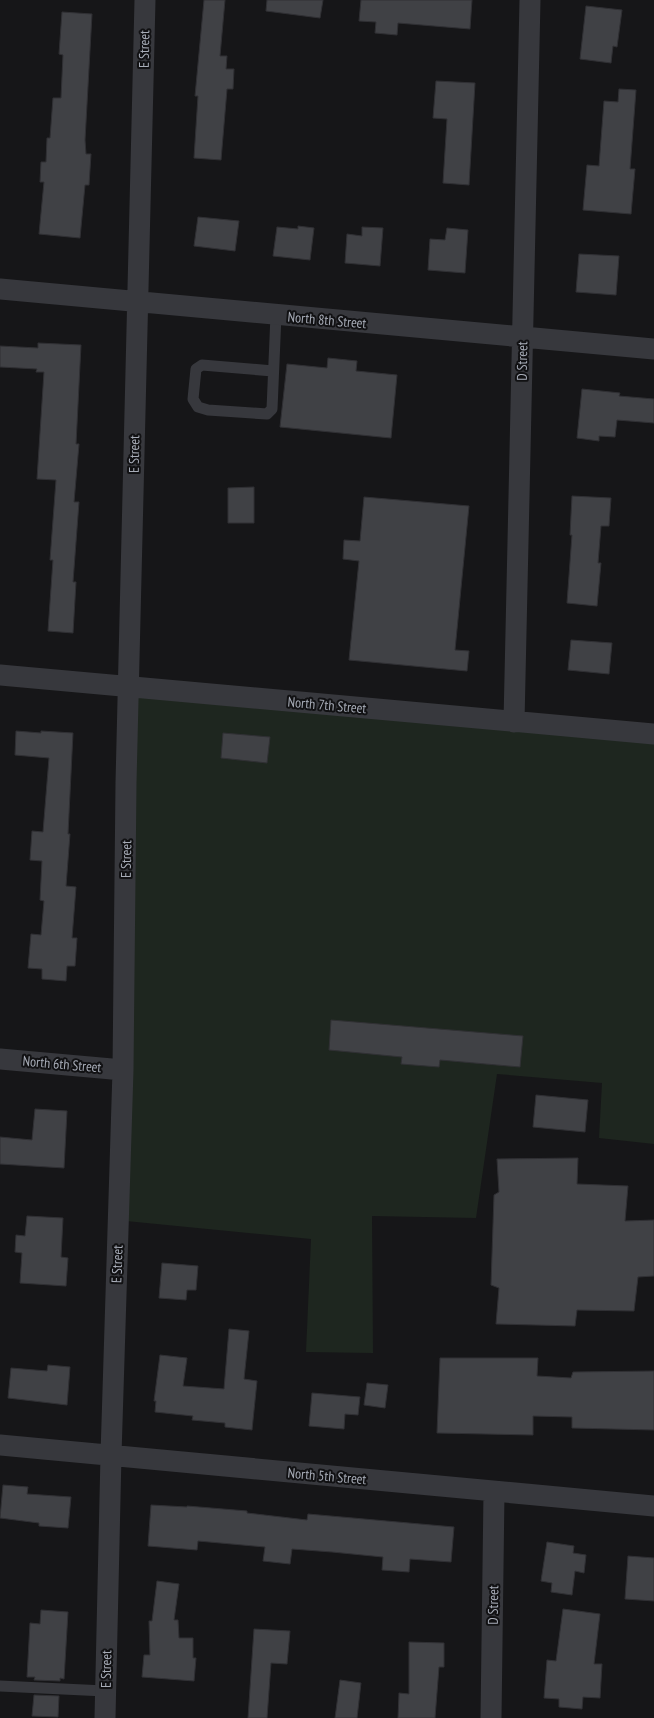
<svg xmlns="http://www.w3.org/2000/svg" width="654" height="1718" viewBox="0 0 654 1718" font-family="'PT Sans Narrow',sans-serif">
<style>
.green{fill:#1e261f}
.building{fill:#404145;stroke:#303034}
.lines{fill:none;stroke-linecap:round;stroke-linejoin:round}
.lane{stroke:#37383d;stroke-width:11}
.street{stroke:#37383d;stroke-width:21}
.labels{text-anchor:middle;stroke-width:4;stroke-linejoin:round;paint-order:stroke}
.street-label{font-size:14px;fill:#a8adb8;stroke:#111113}
</style>
<rect width="100%" height="100%" fill="#161618"/>
<path class="green" d="M134 688 654 733V1144L599 1138 602 1083 497 1074 476 1218 372 1216 373 1353 306 1352 311 1239 126 1221Z"/>
<path class="building" d="M204 0H225L220 56H227L226 69H234L233 89H227L221 160 194 158 198 96H195Z
M267 0H323L320 18 266 11Z
M361 0H472L470 29 398 23 397 35 375 33 376 22 359 21Z
M586 6 622 10 617 47 613 46 611 63 580 59Z
M62 12 92 14 85 140 86 154H91L89 185H85L80 238 39 234 44 182H40L41 162H46L47 138H50L53 98H61L63 55 59 54Z
M436 81 475 83 469 185 443 183 447 119 433 118Z
M619 89 636 90 630 169H635L631 214 583 210 587 165 599 166 604 101 618 102Z
M198 217 239 221 235 251 194 246Z
M298 226 314 228 310 260 273 256 277 227 298 229Z
M362 227 383 228 380 266 345 263 347 234 362 236Z
M447 228 468 230 465 273 428 270 430 239 445 240Z
M579 254 619 256 616 295 576 292Z
M38 343 81 345 76 444H79L74 502H79L73 582H76L73 633 48 631 53 560H50L56 480 37 479 44 372H36L37 369 0 367V346L38 348Z
M328 358 357 361 356 371 397 375 391 438 280 427 287 364 327 368Z
M582 389 620 393 619 396 654 399V423L617 420 615 437 599 436V441L577 438Z
M254 487V523H228V488Z
M572 496 611 498 609 526H601L598 563H601L597 606 567 603 572 535H570Z
M364 497 469 506 455 650 469 651 467 671 349 660 359 561 343 559 344 540 360 541Z
M571 640 612 643 609 674 568 670Z
M16 731 41 733V731L73 733 68 834H70L66 886 76 887 72 938H77L75 966H67L66 981 42 979V969L28 968 31 934 41 935 44 901 40 900 42 861 30 860 32 831 43 832 49 758 15 755Z
M223 733 270 737 267 763 221 758Z
M331 1020 523 1036 520 1067 440 1060 439 1067 401 1064 402 1057 329 1050Z
M536 1095 588 1100 585 1132 533 1127Z
M35 1109 67 1111 64 1168 0 1164V1137L32 1140Z
M578 1158 577 1184 628 1186 625 1221 654 1220V1276L638 1277 634 1311 577 1310 575 1326 496 1324 499 1288 491 1285 494 1195 499 1192 497 1159Z
M27 1216 63 1218 61 1257 68 1258 66 1286 20 1283 22 1253 15 1252 16 1235 25 1236Z
M162 1263 198 1266 196 1290H187L186 1300 159 1298Z
M229 1329 249 1331 244 1379 257 1381 252 1430 225 1427V1423L192 1420 193 1416 155 1412 156 1401H154L160 1355 187 1358 183 1386 224 1389Z
M440 1358H538L537 1376 571 1378 573 1372 654 1371V1430L572 1428V1417L533 1416V1435L437 1433Z
M48 1365 70 1367 67 1405 8 1398 11 1368 47 1371Z
M367 1383 388 1385 385 1408 364 1405Z
M312 1393 360 1397 358 1415 345 1414 344 1429 309 1426Z
M3 1485 28 1487 27 1494 71 1497 68 1528 39 1526V1523L0 1518Z
M151 1505 187 1507V1506L247 1511V1513L307 1520 308 1514 454 1527 451 1562 410 1559 409 1572 382 1570 383 1557 332 1552 292 1549 290 1564 263 1561 265 1547 198 1541 197 1550 148 1546Z
M547 1542 574 1546 573 1553 586 1555 584 1573 575 1571 572 1595 551 1592 552 1583 541 1581Z
M628 1556 654 1558V1601L625 1599Z
M157 1581 179 1584 174 1620H178L179 1638H193V1658H196L194 1681 142 1677 144 1655H150L149 1621H152Z
M563 1609 600 1614 594 1664H602L600 1698 583 1697 582 1709 559 1707V1699L544 1698 547 1660 556 1661Z
M41 1610 68 1612 64 1679 60 1678V1681L34 1680 35 1677H27L30 1623 40 1624Z
M254 1629 290 1631 287 1664 271 1663 267 1718H248Z
M409 1642 444 1643V1667H439L435 1718H398L399 1693 409 1694Z
M340 1680 361 1683 357 1718H335Z
M34 1695 59 1696 58 1717 32 1716Z"/>
<g class="lines">
<path class="lane" d="M273 371 202 365 196 369 193 399 198 407 208 410 267 414 272 409 276 315
M0 1686 105 1691"/>
<path class="street" d="M0 289 654 349
M0 675 654 734
M514 722 530 0
M0 1059 123 1070
M0 1445 654 1506
M105 1718 111 1455 123 1070 126 783 145 0
M491 1718 494 1492"/>
</g>
<g class="labels">
<g class="street-label">
<text transform="translate(144 49) rotate(-89)" y="5">E Street</text>
<text transform="translate(327 320) rotate(5)" y="5">North 8th Street</text>
<text transform="translate(522 361) rotate(-89)" y="5">D Street</text>
<text transform="translate(134 454) rotate(-89)" y="5">E Street</text>
<text transform="translate(327 705) rotate(5)" y="5">North 7th Street</text>
<text transform="translate(126 859) rotate(-89)" y="5">E Street</text>
<text transform="translate(62 1064) rotate(5)" y="5">North 6th Street</text>
<text transform="translate(117 1264) rotate(-88)" y="5">E Street</text>
<text transform="translate(327 1476) rotate(5)" y="5">North 5th Street</text>
<text transform="translate(493 1605) rotate(-89)" y="5">D Street</text>
<text transform="translate(106 1669) rotate(-89)" y="5">E Street</text>
</g>
</g>
</svg>
